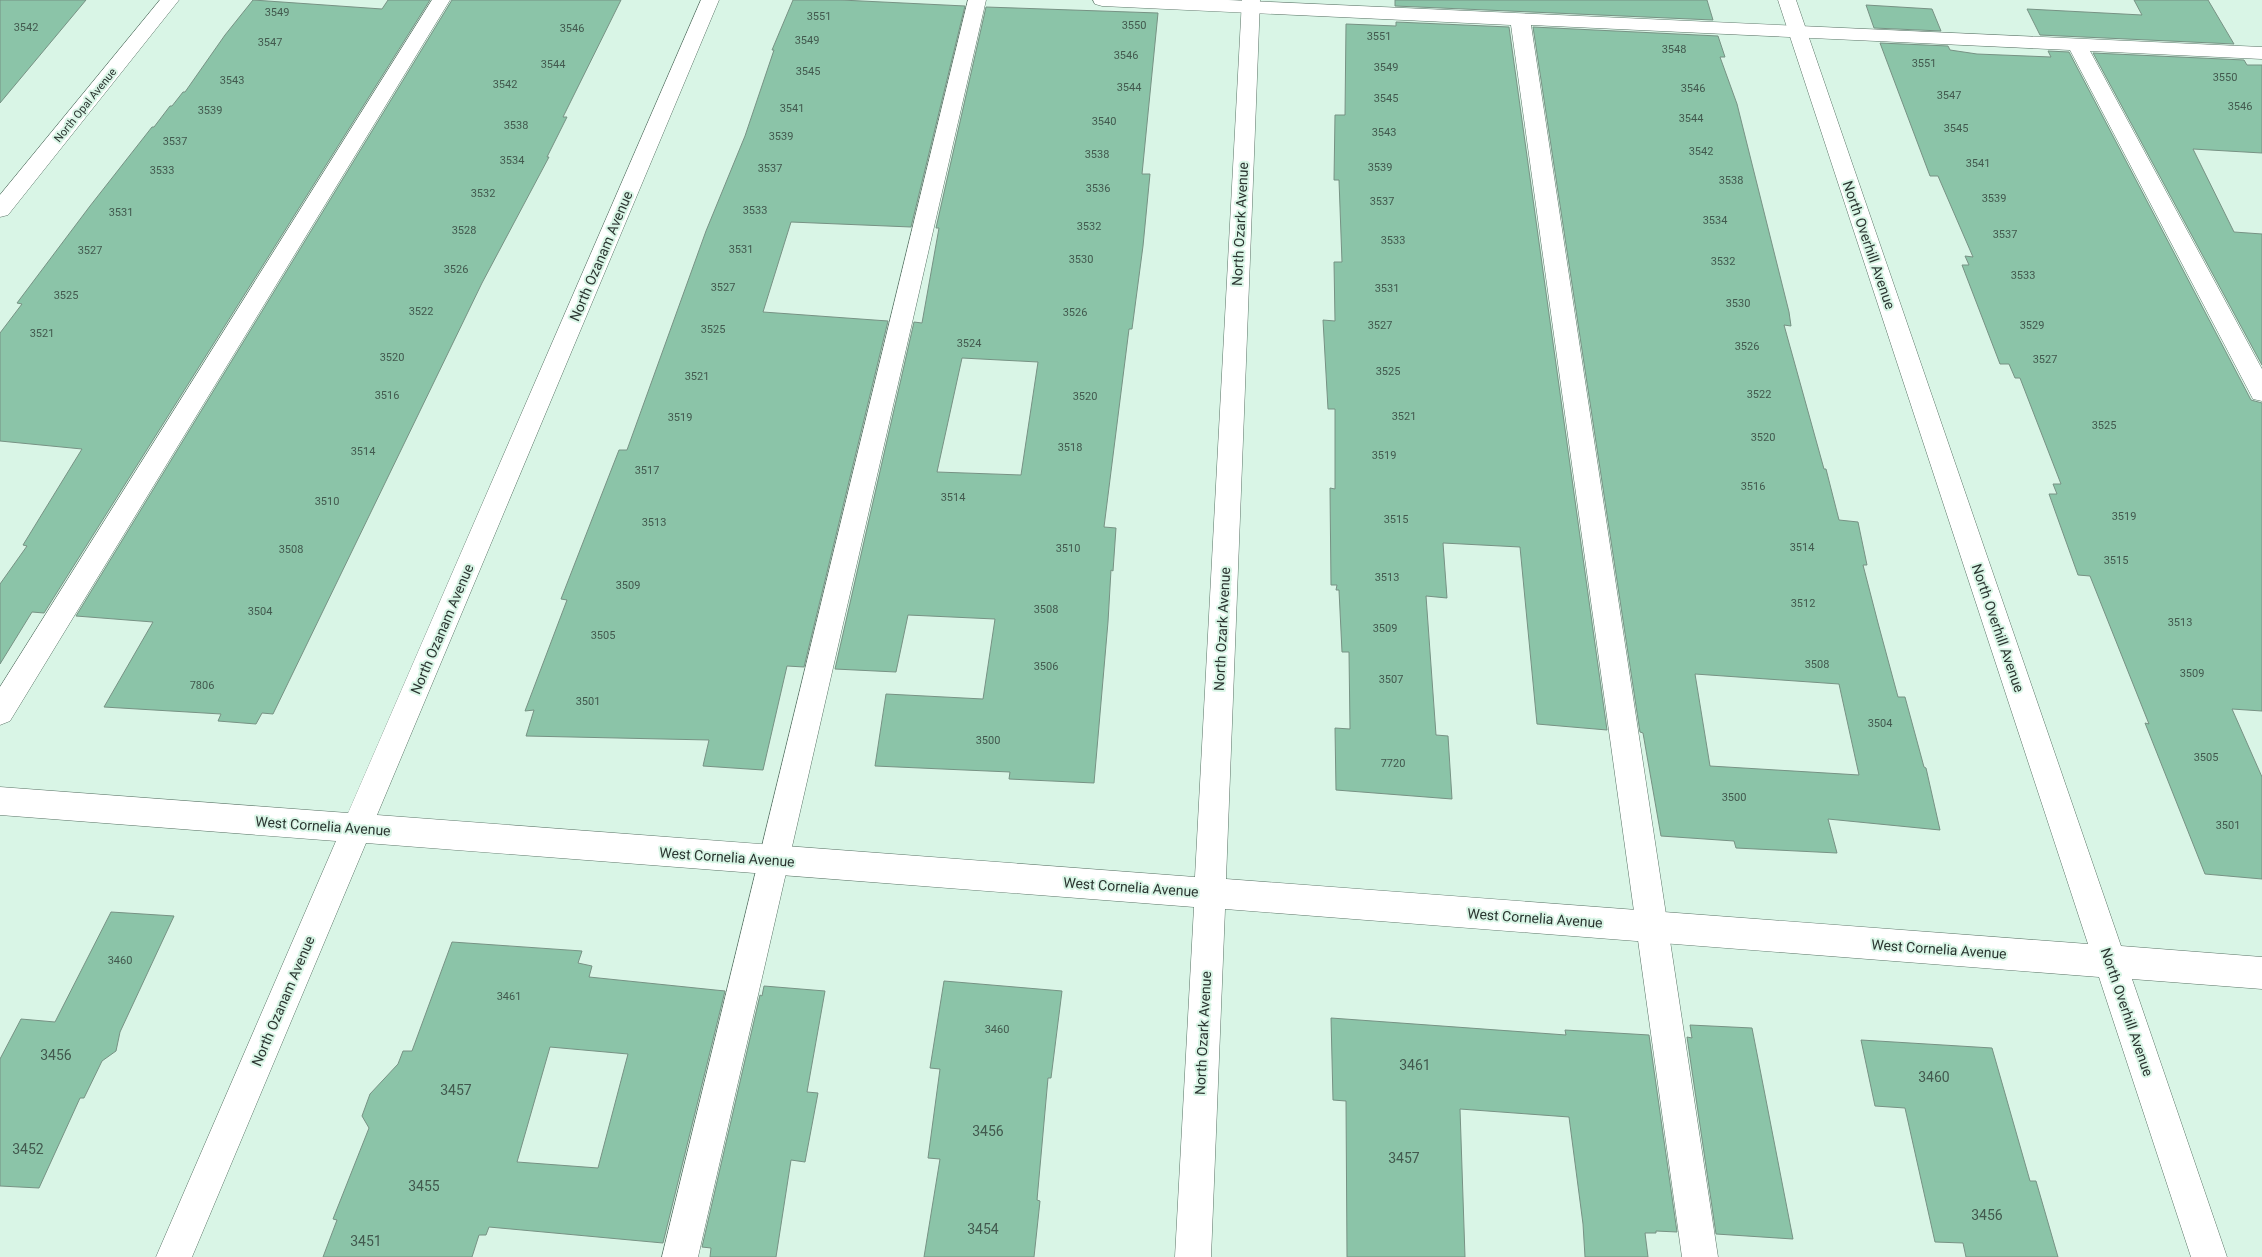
<svg xmlns="http://www.w3.org/2000/svg" width="2262" height="1257" viewBox="0 0 2262 1257" font-family="Roboto,sans-serif">
<style>
.building{fill:#8bc4a8;stroke:#779284;fill-rule:evenodd}
.lines{fill:none;stroke-linecap:round;stroke-linejoin:round}
.service-casing{stroke:#5b7467;stroke-width:1}
.minor-casing{stroke:#5b7467;stroke-width:1}
.service{fill:#fff;fill-rule:evenodd}
.minor{fill:#fff;fill-rule:evenodd}
.labels{text-anchor:middle;stroke-width:4;stroke-linejoin:round;paint-order:stroke}
.number-label{font-size:11px;fill:#42594e}
.far-street-label{font-size:11px;fill:#2a3530;stroke:#d9f5e6}
.street-label{font-size:14px;fill:#2a3530;stroke:#d9f5e6}
.near-number-label{font-size:14px;fill:#42594e}
</style>
<rect width="100%" height="100%" fill="#d9f5e6"/>
<path class="building" d="M0 0H86L0 103Z
M253 0 382 9 388 0H430L44 613 32 612 0 664V584L27 546 23 545 82 449 0 441V333L22 304 17 303 90 206 152 127H154L170 106H172L183 92H185L225 35Z
M452 0H621L563 117H567L547 157H549L482 283 273 714 262 713 256 724 218 721 221 714 104 707 153 622 76 616Z
M793 0H841L965 6 911 227 791 222 763 312 888 321 804 667 787 666 763 770 703 766 709 740 526 736 534 710 525 711 567 600 561 599 619 450H627L706 231 745 136 774 50H772Z
M1395 0H1707L1713 20 1395 6Z
M2134 0H2208L2234 44 2040 35 2027 9 2142 15Z
M1866 5 1932 9 1941 31 1874 28Z
M986 7 1158 13 1142 174H1150L1143 246 1132 329H1129L1104 527 1116 528 1113 571 1111 570 1108 622 1094 783 1009 779 1010 772 875 766 886 694 983 699 995 619 908 615 896 672 835 669 914 322 922 323 939 228H936ZM962 358 1038 362 1021 475 937 472Z
M1396 22 1509 27 1607 730 1537 724 1520 547 1443 543 1447 598 1426 596 1436 735 1448 736 1452 799 1336 790 1335 728 1350 729 1349 652H1342L1339 590H1336L1337 585H1331L1330 488 1335 489V409H1328L1323 320 1335 321 1334 262H1342L1339 180H1334L1335 115H1345L1346 24 1396 26Z
M1533 27 1718 36 1725 57H1720L1737 104 1789 312 1791 326 1784 325 1824 469H1826L1839 520 1858 522 1867 565H1863L1878 623 1898 697H1905L1924 767 1926 768 1940 830 1828 819 1837 853 1736 848 1734 841 1661 836 1643 733 1640 732ZM1695 674 1839 684 1859 775 1710 766Z
M1880 43 1948 46 1950 50 1977 54 2051 57 2048 51 2069 52 2251 400 2262 403V711L2232 709 2262 777V879L2205 874 2145 723 2149 724 2090 576 2078 575 2049 494H2057L2053 484H2061L2020 378H2015L2009 364H2000L1962 265H1969L1965 256 1973 257 1938 176H1930Z
M2093 53 2244 60 2247 65H2262V153L2193 149 2234 232 2262 234V365Z
M111 912 174 916 120 1032 116 1051 102 1061 84 1098H80L39 1188 0 1186V1059L21 1019 55 1022Z
M452 942 582 951 578 963 592 966 589 977 725 991 663 1243 489 1227 486 1235H479L472 1257H323L337 1220 333 1219 369 1128 362 1116 370 1094 398 1064 403 1051H412ZM550 1047 628 1054 598 1168 517 1162Z
M944 981 1062 991 1051 1078H1048L1037 1200 1040 1201 1034 1257H924L940 1159 928 1158 940 1069 930 1068Z
M764 986 825 991 807 1092 818 1093 805 1162 791 1160 776 1257H710L711 1248 702 1247 760 995 762 996Z
M1331 1018 1566 1035 1565 1030 1649 1035 1677 1232 1656 1231V1233H1645L1648 1257H1585L1583 1224 1569 1117 1460 1109 1465 1257H1347L1346 1101 1333 1100Z
M1690 1025 1752 1028 1793 1239 1716 1234 1687 1037 1692 1038Z
M1861 1040 1992 1048 2030 1181H2036L2058 1257H1966L1963 1243 1935 1242 1905 1108 1875 1106Z"/>
<g class="lines">
<defs>
<path id="service" d="M432 0H450L10 721 0 725V687Z
M968 0H986L698 1257H662Z
M1093 0H1228L2262 47V59L2090 51 2262 369V401L2253 399 2070 50 1531 25 1718 1257H1682L1511 25 1102 6 1095 4Z"/>
<path id="minor" d="M160 0H179L8 215 0 217V195Z
M701 0H719L377 815 1195 877 1242 0H1260L1226 879 2088 944 1778 0H1796L2121 946 2262 957V989L2132 979 2227 1257H2191L2099 977 1225 909 1211 1257H1175L1194 907 366 843 192 1257H156L336 841 0 815V787L348 813Z"/>
</defs>
<use href="#service" class="service-casing"/>
<use href="#minor" class="minor-casing"/>
<use href="#service" class="service"/>
<use href="#minor" class="minor"/>
</g>
<g class="labels">
<g class="number-label">
<text x="277" y="16">3549</text>
<text x="819" y="20">3551</text>
<text x="1134" y="29">3550</text>
<text x="26" y="31">3542</text>
<text x="572" y="32">3546</text>
<text x="1379" y="40">3551</text>
<text x="807" y="44">3549</text>
<text x="270" y="46">3547</text>
<text x="1674" y="53">3548</text>
<text x="1126" y="59">3546</text>
<text x="1924" y="67">3551</text>
<text x="553" y="68">3544</text>
<text x="1386" y="71">3549</text>
<text x="808" y="75">3545</text>
<text x="2225" y="81">3550</text>
<text x="232" y="84">3543</text>
<text x="505" y="88">3542</text>
<text x="1129" y="91">3544</text>
<text x="1693" y="92">3546</text>
<text x="1949" y="99">3547</text>
<text x="1386" y="102">3545</text>
<text x="2240" y="110">3546</text>
<text x="792" y="112">3541</text>
<text x="210" y="114">3539</text>
<text x="1691" y="122">3544</text>
<text x="1104" y="125">3540</text>
<text x="516" y="129">3538</text>
<text x="1956" y="132">3545</text>
<text x="1384" y="136">3543</text>
<text x="781" y="140">3539</text>
<text x="175" y="145">3537</text>
<text x="1701" y="155">3542</text>
<text x="1097" y="158">3538</text>
<text x="512" y="164">3534</text>
<text x="1978" y="167">3541</text>
<text x="1380" y="171">3539</text>
<text x="770" y="172">3537</text>
<text x="162" y="174">3533</text>
<text x="1731" y="184">3538</text>
<text x="1098" y="192">3536</text>
<text x="483" y="197">3532</text>
<text x="1994" y="202">3539</text>
<text x="1382" y="205">3537</text>
<text x="755" y="214">3533</text>
<text x="121" y="216">3531</text>
<text x="1715" y="224">3534</text>
<text x="1089" y="230">3532</text>
<text x="464" y="234">3528</text>
<text x="2005" y="238">3537</text>
<text x="1393" y="244">3533</text>
<text x="741" y="253">3531</text>
<text x="90" y="254">3527</text>
<text x="1081" y="263">3530</text>
<text x="1723" y="265">3532</text>
<text x="456" y="273">3526</text>
<text x="2023" y="279">3533</text>
<text x="723" y="291">3527</text>
<text x="1387" y="292">3531</text>
<text x="66" y="299">3525</text>
<text x="1738" y="307">3530</text>
<text x="421" y="315">3522</text>
<text x="1075" y="316">3526</text>
<text x="1380" y="329">3527</text>
<text x="2032" y="329">3529</text>
<text x="713" y="333">3525</text>
<text x="42" y="337">3521</text>
<text x="969" y="347">3524</text>
<text x="1747" y="350">3526</text>
<text x="392" y="361">3520</text>
<text x="2045" y="363">3527</text>
<text x="1388" y="375">3525</text>
<text x="697" y="380">3521</text>
<text x="1759" y="398">3522</text>
<text x="387" y="399">3516</text>
<text x="1085" y="400">3520</text>
<text x="1404" y="420">3521</text>
<text x="680" y="421">3519</text>
<text x="2104" y="429">3525</text>
<text x="1763" y="441">3520</text>
<text x="1070" y="451">3518</text>
<text x="363" y="455">3514</text>
<text x="1384" y="459">3519</text>
<text x="647" y="474">3517</text>
<text x="1753" y="490">3516</text>
<text x="953" y="501">3514</text>
<text x="327" y="505">3510</text>
<text x="2124" y="520">3519</text>
<text x="1396" y="523">3515</text>
<text x="654" y="526">3513</text>
<text x="1802" y="551">3514</text>
<text x="1068" y="552">3510</text>
<text x="291" y="553">3508</text>
<text x="2116" y="564">3515</text>
<text x="1387" y="581">3513</text>
<text x="628" y="589">3509</text>
<text x="1803" y="607">3512</text>
<text x="1046" y="613">3508</text>
<text x="260" y="615">3504</text>
<text x="2180" y="626">3513</text>
<text x="1385" y="632">3509</text>
<text x="603" y="639">3505</text>
<text x="1817" y="668">3508</text>
<text x="1046" y="670">3506</text>
<text x="2192" y="677">3509</text>
<text x="1391" y="683">3507</text>
<text x="202" y="689">7806</text>
<text x="588" y="705">3501</text>
<text x="1880" y="727">3504</text>
<text x="988" y="744">3500</text>
<text x="2206" y="761">3505</text>
<text x="1393" y="767">7720</text>
<text x="1734" y="801">3500</text>
<text x="2228" y="829">3501</text>
<text x="120" y="964">3460</text>
<text x="509" y="1000">3461</text>
<text x="997" y="1033">3460</text>
</g>
<g class="far-street-label">
<text transform="translate(85 105) rotate(-51)" y="4">North Opal Avenue</text>
</g>
<g class="street-label">
<text transform="translate(1240 224) rotate(-87)" y="5">North Ozark Avenue</text>
<text transform="translate(1869 245) rotate(71)" y="5">North Overhill Avenue</text>
<text transform="translate(601 256) rotate(-67)" y="5">North Ozanam Avenue</text>
<text transform="translate(1998 628) rotate(71)" y="5">North Overhill Avenue</text>
<text transform="translate(442 629) rotate(-67)" y="5">North Ozanam Avenue</text>
<text transform="translate(1222 629) rotate(-87)" y="5">North Ozark Avenue</text>
<text transform="translate(323 826) rotate(4)" y="5">West Cornelia Avenue</text>
<text transform="translate(727 857) rotate(4)" y="5">West Cornelia Avenue</text>
<text transform="translate(1131 887) rotate(4)" y="5">West Cornelia Avenue</text>
<text transform="translate(1535 918) rotate(4)" y="5">West Cornelia Avenue</text>
<text transform="translate(1939 949) rotate(4)" y="5">West Cornelia Avenue</text>
<text transform="translate(283 1001) rotate(-67)" y="5">North Ozanam Avenue</text>
<text transform="translate(2127 1012) rotate(71)" y="5">North Overhill Avenue</text>
<text transform="translate(1203 1033) rotate(-87)" y="5">North Ozark Avenue</text>
</g>
<g class="near-number-label">
<text x="56" y="1060">3456</text>
<text x="1415" y="1070">3461</text>
<text x="1934" y="1082">3460</text>
<text x="456" y="1095">3457</text>
<text x="988" y="1136">3456</text>
<text x="28" y="1154">3452</text>
<text x="1404" y="1163">3457</text>
<text x="424" y="1191">3455</text>
<text x="1987" y="1220">3456</text>
<text x="983" y="1234">3454</text>
<text x="366" y="1246">3451</text>
</g>
</g>
</svg>
